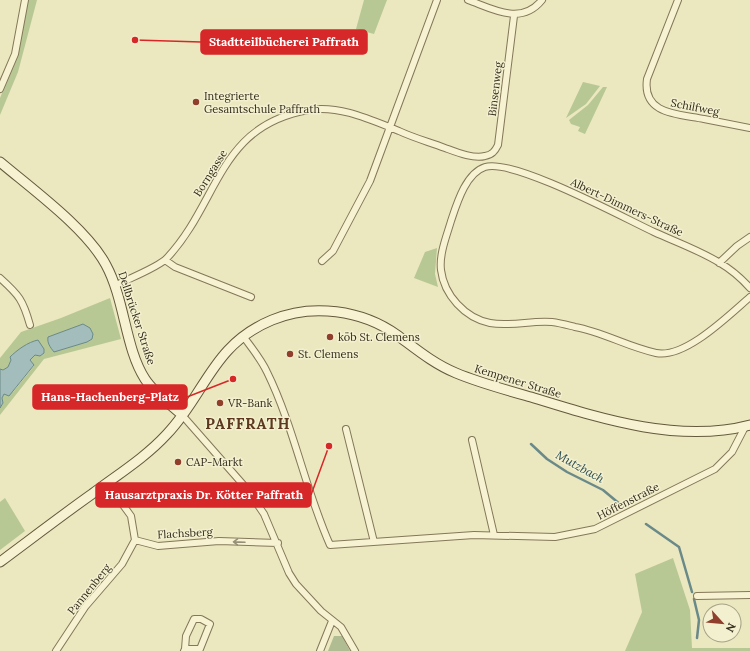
<svg xmlns="http://www.w3.org/2000/svg" width="750" height="651" viewBox="0 0 750 651" font-family="Lora,serif">
<style>
.green{fill:#b8c894}
.cemetery{fill:#b0bd93}
.water{fill:#a2bdbb;stroke:#6a8a89}
.lines{fill:none;stroke-linecap:round;stroke-linejoin:round}
.stream{stroke:#6a8a89;stroke-width:2.5}
.street-casing{stroke:#837859;stroke-width:8}
.secondary-casing{stroke:#64593c;stroke-width:11}
.street{stroke:#f7f3d2;stroke-width:6}
.secondary{stroke:#f7f3d2;stroke-width:9}
.oneway{stroke:#959077}
.poi-dot{fill:#8f3f2c;stroke:#f3f0cf;stroke-width:1.5}
.labels{text-anchor:middle;stroke-width:3;stroke-linejoin:round;paint-order:stroke}
.street-label{font-size:11px;fill:#332c1c;stroke:#f3f0cf}
.poi-label{font-size:11px;fill:#332c1c;stroke:#f3f0cf;text-anchor:start}
.water-label{font-size:12px;font-style:italic;fill:#2c4d52;stroke:#f3f0cf}
.district-label{font-size:15px;font-weight:bold;letter-spacing:1px;fill:#5d381e;stroke:#f3f0cf}
.leader{fill:none;stroke:#d62828;stroke-width:1.5}
.callout-dot{fill:#d62828;stroke:#f3f0cf;stroke-width:1.5}
.callout{fill:#d62828;stroke:#d62828;stroke-width:1.5}
.callout-label{font-size:12px;text-anchor:middle;font-weight:bold;fill:#fff}
</style>
<rect width="100%" height="100%" fill="#ebe7bf"/>
<path class="green" d="M28 0H37L18 72 0 115V98L19 50Z
M364 0H387L374 34 356 29Z
M583 82 600 86 586 104 566 118Z
M603 87H607L585 134 578 131 580 127 571 124 569 120 588 105Z
M437 248 435 274 438 287 414 278 425 252Z
M110 298 121 339 44 359 0 415V408L3 403 2 398 4 394 13 392 34 366 30 360 35 355 25 345 19 351 14 353 8 367 3 370 0 369V358L21 332 61 318Z
M5 498 25 531 0 550V502Z
M673 558 690 610 692 648H750V651H625L642 612 635 574Z"/>
<path class="cemetery" d="M334 636H342L350 651H328Z"/>
<path class="water" d="M83 324 90 328 93 334 92 339 87 342 54 352C50 347 47 343 48 337Z
M38 340 44 349V353L40 356 35 355 30 360 34 365 9 396 4 394 2 398 3 403 0 408V369L3 370 8 367 11 360 10 357C17 350 28 342 38 340Z"/>
<g class="lines">
<path class="stream" d="M531 444 547 459 567 472 603 490 621 505
M646 524 679 547 692 592
M694 599 699 620 697 638"/>
<defs>
<path id="street" d="M468 0C493 9 521 26 542 0
M678 0 647 79C642 115 679 114 704 119 720 122 735 125 750 128
M0 89 15 54 25 0
M165 260 175 267 251 297
M322 261 333 251 370 181 437 0
M719 263 737 246 750 237
M0 278C19 295 23 300 30 325
M116 285C128 279 159 267 167 258 219 203 218 125 309 110 340 105 371 120 399 131 414 138 429 142 445 148 456 152 473 159 485 156 492 155 495 151 498 145L514 16
M750 288C741 278 732 270 720 263 699 250 676 242 654 232 624 218 513 158 485 167 466 173 457 203 451 221 447 235 439 254 441 270 444 295 465 318 490 323 511 327 532 320 552 322 560 323 567 325 575 327 603 332 628 347 656 353 685 359 729 315 750 297
M243 336C251 347 261 359 267 372 294 427 305 489 330 545L474 535 555 537 595 529 715 469 732 452 745 427
M182 415 247 489 264 514 289 573 296 584 321 611 341 627 355 651
M346 429 374 542
M472 440 494 535
M107 483 131 516 135 540
M135 540 158 546 219 541 278 543
M697 596 750 595
M56 651 85 607 122 564 135 540
M184 651 185 649H200L210 624 201 619H194L186 636 185 649
M320 651 332 621"/>
<path id="secondary" d="M0 162C32 189 87 229 106 265 125 300 125 348 145 379 154 393 170 404 182 415
M0 562C31 539 61 516 92 494 117 475 145 458 167 434 206 393 212 345 272 320 312 303 362 310 397 335 416 349 434 364 456 373 480 383 506 390 531 397 599 418 678 444 750 425"/>
</defs>
<use href="#street" class="street-casing"/>
<use href="#secondary" class="secondary-casing"/>
<use href="#street" class="street"/>
<use href="#secondary" class="secondary"/>
</g>
<defs><path id="oneway-shaft" d="M-6 0H5M1.5-3L5.5 0L1.5 3" fill="none" stroke-width="1.6" stroke-linecap="round" stroke-linejoin="round"/></defs>
<use class="oneway" href="#oneway-shaft" transform="translate(239 542) rotate(-178)"/>
<g class="poi-dot">
<circle cx="196" cy="102" r="4"/>
<circle cx="330" cy="337" r="4"/>
<circle cx="290" cy="354" r="4"/>
<circle cx="220" cy="403" r="4"/>
<circle cx="178" cy="462" r="4"/>
</g>
<g class="labels">
<g class="street-label">
<text transform="translate(495 89) rotate(-83)" y="4">Binsenweg</text>
<text transform="translate(695 107) rotate(11)" y="4">Schilfweg</text>
<text transform="translate(210 173) rotate(-58)" y="4">Borngasse</text>
<text transform="translate(627 207) rotate(25)" y="4">Albert-Dimmers-Straße</text>
<text transform="translate(137 318) rotate(72)" y="4">Dellbrücker Straße</text>
<text transform="translate(518 381) rotate(17)" y="4">Kempener Straße</text>
<text transform="translate(628 501) rotate(-27)" y="4">Höffenstraße</text>
<text transform="translate(185 533) rotate(-3)" y="4">Flachsberg</text>
<text transform="translate(89 589) rotate(-51)" y="4">Pannenberg</text>
</g>
<g class="poi-label">
<text x="204" y="100">Integrierte<tspan x="204" dy="13">Gesamtschule Paffrath</tspan></text>
<text x="338" y="341">köb St. Clemens</text>
<text x="298" y="358">St. Clemens</text>
<text x="228" y="407">VR-Bank</text>
<text x="186" y="466">CAP-Markt</text>
</g>
<g class="water-label">
<text transform="translate(580 467) rotate(29)" y="4">Mutzbach</text>
</g>
<g class="district-label">
<text x="248" y="429">PAFFRATH</text>
</g>
</g>
<path class="leader" d="M135 40L201 42M233 379L187 397M329 446L311 495"/>
<g class="callout-dot">
<circle cx="135" cy="40" r="4"/>
<circle cx="233" cy="379" r="4"/>
<circle cx="329" cy="446" r="4"/>
</g>
<g class="callout">
<rect x="201" y="30" width="166" height="24" rx="4"/>
<rect x="33" y="385" width="154" height="24" rx="4"/>
<rect x="96" y="483" width="215" height="24" rx="4"/>
</g>
<g class="callout-label">
<text x="284" y="46">Stadtteilbücherei Paffrath</text>
<text x="110" y="401">Hans-Hachenberg-Platz</text>
<text x="204" y="499">Hausarztpraxis Dr. Kötter Paffrath</text>
</g>
<g transform="translate(722 623) rotate(117)"><circle r="19" fill="#f3f0cf" stroke="#a6a287"/>
<path d="M0-3L7 15L0 10L-7 15Z" fill="#8f3f2c"/>
<text y="-6" font-size="11" font-weight="bold" text-anchor="middle" fill="#332c1c">N</text>
</g>
</svg>
